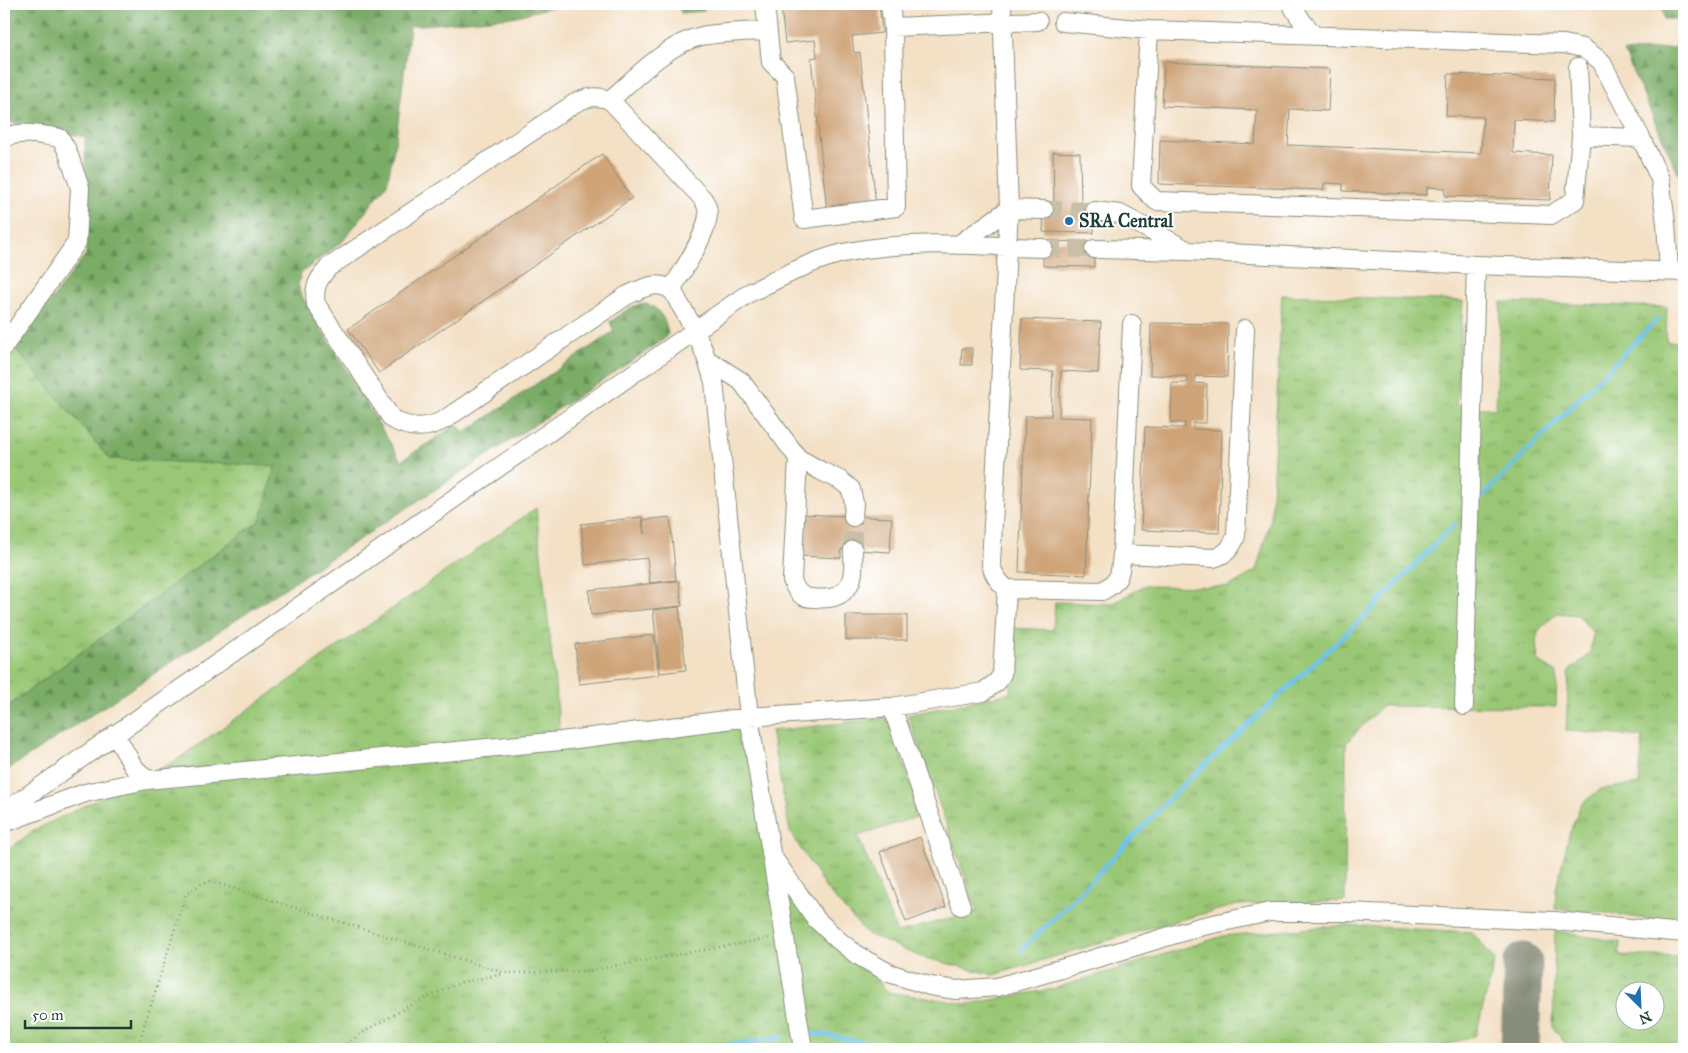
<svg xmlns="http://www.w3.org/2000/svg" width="1688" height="1053" viewBox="0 0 1688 1053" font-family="'IM FELL Great Primer',serif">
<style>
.grass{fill:url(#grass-tufts);stroke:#5c8254;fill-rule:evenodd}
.forest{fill:url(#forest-firs);stroke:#4c744d}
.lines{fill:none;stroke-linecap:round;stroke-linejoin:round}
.stream{stroke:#6ec3eb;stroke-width:4.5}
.taxiway{stroke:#898e7c;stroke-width:39}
.building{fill:#cfa479}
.minor-tunnel{stroke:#c9bfa8;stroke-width:18;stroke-dasharray:18 9;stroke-linecap:butt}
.minor-casing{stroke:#898e7c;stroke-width:20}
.path{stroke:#898e7c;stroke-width:2.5;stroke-dasharray:1 4;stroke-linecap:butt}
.minor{stroke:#fff;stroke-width:18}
.poi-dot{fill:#1f6fb2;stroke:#fff;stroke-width:2}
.labels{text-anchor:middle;stroke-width:4;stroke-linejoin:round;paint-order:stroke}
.poi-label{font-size:18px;font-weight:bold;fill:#1f3d34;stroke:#fff;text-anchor:start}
</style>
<defs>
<pattern id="grass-tufts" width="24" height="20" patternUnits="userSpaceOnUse" patternTransform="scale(1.25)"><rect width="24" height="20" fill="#99c775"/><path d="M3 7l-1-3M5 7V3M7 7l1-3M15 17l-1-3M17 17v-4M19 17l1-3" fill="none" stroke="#7ca361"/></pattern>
<pattern id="forest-firs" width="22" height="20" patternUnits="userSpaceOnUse" patternTransform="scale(1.25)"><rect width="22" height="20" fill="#7aac66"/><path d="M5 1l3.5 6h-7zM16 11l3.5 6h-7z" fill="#638d55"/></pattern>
</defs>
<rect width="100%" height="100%" fill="#fff"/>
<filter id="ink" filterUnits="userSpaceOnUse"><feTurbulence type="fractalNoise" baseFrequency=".02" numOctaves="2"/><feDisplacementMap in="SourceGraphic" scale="10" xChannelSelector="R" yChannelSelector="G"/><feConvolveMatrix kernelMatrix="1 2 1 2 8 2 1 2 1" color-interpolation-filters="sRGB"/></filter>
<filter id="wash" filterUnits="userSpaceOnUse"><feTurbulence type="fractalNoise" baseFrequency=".0096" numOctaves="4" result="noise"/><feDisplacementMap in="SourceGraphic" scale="20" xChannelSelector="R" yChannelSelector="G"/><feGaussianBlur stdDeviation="1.12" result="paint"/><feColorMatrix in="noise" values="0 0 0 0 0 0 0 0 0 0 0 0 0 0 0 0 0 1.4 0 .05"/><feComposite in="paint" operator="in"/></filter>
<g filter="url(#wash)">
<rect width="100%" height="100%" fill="#f3e0c5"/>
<path class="grass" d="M1282 295 1463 301 1456 405 1496 409 1501 302 1667 307 1666 341 1684 342V923L1652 920 1601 912 1555 909 1556 890 1569 835 1581 804 1601 789 1639 784 1643 737 1566 731 1569 671 1590 654 1593 633 1578 615 1558 613C1536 630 1533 634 1539 662L1557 673 1556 707 1382 706 1346 743 1345 901 1237 905 1149 928 994 975 921 957 867 934 827 890 790 832 771 731 887 718 922 815 858 836 897 933 977 911 908 715 1010 693 1011 628 1053 630 1055 602 1112 604 1143 586 1228 587 1256 571 1271 518Z
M15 348 110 459 275 466 261 520 4 709V367Z
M536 508 561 741 749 717 772 857 888 992 968 1004 1053 989 1223 936 1345 925 1472 932 1495 960 1476 1035 1434 1049H1270L1245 1047 1237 1049H4V853L33 831 175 761Z
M1555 931 1620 942 1619 955 1684 957V1049H1570L1553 1028ZM1656 990V1020H1626V990Z"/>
<path class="forest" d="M4 4H564L512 17 410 26 396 138 387 184 343 241 301 273 298 283 300 293 401 461 457 424 464 433 614 331 610 322C618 317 628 307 638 305 656 300 666 319 668 334L662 341 4 772V709L261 520 275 466 110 459 15 348 86 254 85 137 4 121Z
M679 4H703L704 11 681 13Z
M1662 4H1684V19H1664Z
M1684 47V187L1624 52Z"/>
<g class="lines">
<path class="stream" d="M1482 497 1657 320
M1021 950 1072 901 1177 791 1365 616 1455 524
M812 1035 823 1034 893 1049
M701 1049 781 1037
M1001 1049 1007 1047 1036 1049"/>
<path class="taxiway" d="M1520 1049 1523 962"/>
</g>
<g id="blocks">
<path class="building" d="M811 4H879L882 33 852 36 854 53 860 52 876 206 827 212 811 58 817 57 815 40 785 43 781 8Z
M1164 62 1330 69 1328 111 1290 109 1288 145 1481 153 1483 117 1446 116 1448 74 1555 78 1554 122 1514 120 1513 153 1552 155 1550 200 1445 196V188L1427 187V195L1343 191V184L1324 183V190L1159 184 1160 140 1255 144 1257 110 1162 106Z
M1053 152 1080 153 1081 204H1095L1094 233 1043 232 1044 203H1054Z
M602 154 632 198 379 373 348 329Z
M1043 241 1094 242V267L1043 266Z
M1022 319 1101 322 1098 373 1061 371 1059 417 1092 418 1086 575 1019 572 1025 416H1051L1053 371 1020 370Z
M1151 323 1228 324 1227 377 1195 376V383L1207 384 1206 423H1193V429L1222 430 1219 533 1141 530 1145 427 1185 428V423H1171L1172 383H1187V376L1150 375Z
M962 348H972V365H961Z
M802 514 892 518 890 552 841 549V558L800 556Z
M642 517 644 534 643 520 670 517 676 580 650 583 647 558 585 565 581 524Z
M676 581H679L682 606 591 615 589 590Z
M679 607 686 670 660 673 653 610Z
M846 615H907V640H846Z
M654 635 659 675 579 684 575 644Z
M920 837 946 907 906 922 880 852Z"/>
</g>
</g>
<g filter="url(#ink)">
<use href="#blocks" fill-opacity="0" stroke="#898e7c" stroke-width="1"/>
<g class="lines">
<path class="minor-tunnel" d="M1044 210 1095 211
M1043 248 1094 249
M853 550V517"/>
<defs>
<path id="minor" d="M765 4 771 62 785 76 804 219 896 207 893 27 890 4
M1002 4 1009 209 991 564C993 574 998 582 1007 589L1102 591C1121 581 1120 574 1122 554L1132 324
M1291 4 1302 21 1314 35
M1063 22 1149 30 1564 44 1583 48 1601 61 1641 138
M893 27 1038 21
M1149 30 1141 186 1156 201 1551 215 1575 200 1581 136 1578 67
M610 100C635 78 668 43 702 36 723 32 747 32 768 31
M1581 136 1641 138 1660 179 1666 223 1669 271
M4 138C19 130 43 135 60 138L67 150 80 188 77 242 4 346
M1095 211 1120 214 1185 249
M958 245 1009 209 1044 210
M1094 249 1187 251 1476 265 1684 272
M671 290C682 272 708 233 708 213 708 207 706 204 703 199L610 100C596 95 588 97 575 103L329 267C318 279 313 288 316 304L392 419C409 429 427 429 444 420L626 296C639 290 657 279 671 290 674 292 677 299 679 303 696 330 705 351 714 382L749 717 803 1049
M708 360 741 381 798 458 821 471 840 480 851 489 854 503 853 517
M798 458 792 580C794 587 797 592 803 596 809 599 828 599 834 597 840 595 846 590 849 585 855 575 853 561 853 550
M1122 554 1214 558C1227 554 1231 548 1236 536L1245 329
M1464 706 1476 265
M892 707 961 906
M115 734 133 766 147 780
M4 812 749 293C781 278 813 259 848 252 912 239 979 246 1043 248
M4 823 85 793 147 780 561 741 749 717 892 707 983 692 997 682 1002 674 1007 589
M774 859 816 919 837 939 857 955 889 973 930 986 956 990 997 987 1061 969 1199 927 1270 912H1345L1555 921 1684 933"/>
</defs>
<use href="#minor" class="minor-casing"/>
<path class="path" d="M599 1030 610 1049
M137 1049 186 894 201 884 209 881 505 973 586 971 771 938
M338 1049 367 1030 413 1004 462 982 504 974"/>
<use href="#minor" class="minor"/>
</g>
</g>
<circle class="poi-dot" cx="1069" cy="221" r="5"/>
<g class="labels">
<g class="poi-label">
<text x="1079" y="227">SRA Central</text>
</g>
</g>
<rect width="1688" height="1053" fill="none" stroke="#fff" stroke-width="20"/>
<g transform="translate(1640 1006) rotate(156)"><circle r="24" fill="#ffffff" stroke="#a5b1ae"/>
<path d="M0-4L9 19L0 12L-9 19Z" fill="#1f6fb2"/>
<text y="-8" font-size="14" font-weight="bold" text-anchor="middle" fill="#1f3d34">N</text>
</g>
<path d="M25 1020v8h106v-8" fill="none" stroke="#1f3d34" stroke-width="2.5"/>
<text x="32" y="1020" font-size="15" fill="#1f3d34" stroke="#ffffff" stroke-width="4" paint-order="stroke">50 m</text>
</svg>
